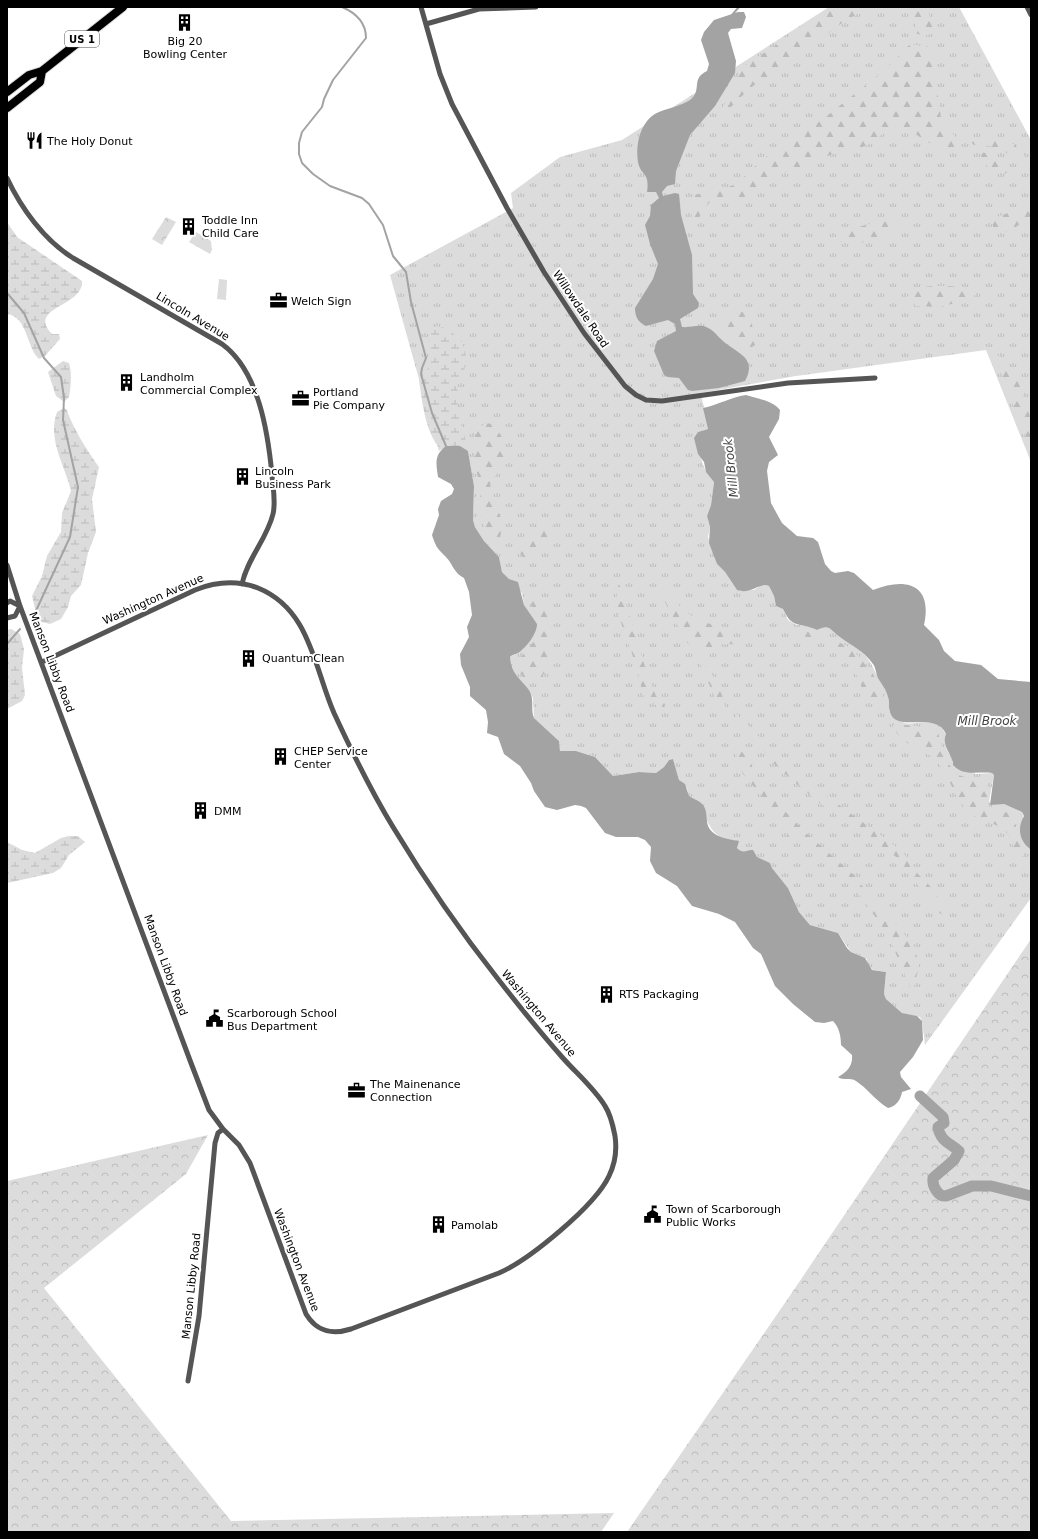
<svg xmlns="http://www.w3.org/2000/svg" width="1038" height="1539" viewBox="0 0 1038 1539" font-family="'DejaVu Sans',sans-serif">
<style>
.grass{fill:url(#grass-tufts)}
.forest{fill:url(#forest-firs)}
.wetland{fill:url(#wetland-marsh)}
.park{fill:url(#park-crowns)}
.garden{fill:#dcdcdc}
.water{fill:#a3a3a3}
.lines{fill:none;stroke-linecap:round;stroke-linejoin:round}
.stream{stroke:#a3a3a3;stroke-width:2}
.river{stroke:#a3a3a3;stroke-width:11}
.primary-casing{stroke:#dbdbdb;stroke-width:10}
.minor{stroke:#555;stroke-width:5}
.primary{stroke:#000;stroke-width:8}
.labels{text-anchor:middle;stroke-width:4;stroke-linejoin:round;paint-order:stroke}
.shield{fill:#fff;stroke:#4c4c4c;stroke-width:1}
.shield-label{font-size:10px;font-weight:bold;fill:#000}
.poi-label{font-size:11px;fill:#000;stroke:#fff;text-anchor:start}
.street-label{font-size:11px;fill:#000;stroke:#fff}
.water-label{font-size:12px;font-style:italic;fill:#444;stroke:#fff}
</style>
<defs>
<pattern id="grass-tufts" width="24" height="20" patternUnits="userSpaceOnUse"><rect width="24" height="20" fill="#dcdcdc"/><path d="M3 7l-1-3M5 7V3M7 7l1-3M15 17l-1-3M17 17v-4M19 17l1-3" fill="none" stroke="#bbb"/></pattern>
<pattern id="forest-firs" width="22" height="20" patternUnits="userSpaceOnUse"><rect width="22" height="20" fill="#dcdcdc"/><path d="M5 1l3.5 6h-7zM16 11l3.5 6h-7z" fill="#bbb"/></pattern>
<pattern id="wetland-marsh" width="20" height="14" patternUnits="userSpaceOnUse"><rect width="20" height="14" fill="#dcdcdc"/><path d="M1 5h8M5 5V1M11 12h8M15 12V8" fill="none" stroke="#bbb"/></pattern>
<pattern id="park-crowns" width="20" height="18" patternUnits="userSpaceOnUse"><rect width="20" height="18" fill="#dcdcdc"/><path d="M2 6a3 3 0 1 1 6 0M12 15a3 3 0 1 1 6 0" fill="none" stroke="#bbb"/></pattern>
</defs>
<rect width="100%" height="100%" fill="#fff"/>
<path class="grass" d="M829 7H959L1031 140V462L986 350 796 376 701 393C702 401 708 423 708 429L698 432C700 444 699 458 705 469 707 474 712 477 714 482L711 505 707 516 710 527 708 537 717 564 725 572 737 590H754L761 585 769 586 774 596 776 606 783 609 788 620 793 623 797 625 803 624 817 630C830 624 829 628 840 636 847 642 856 645 862 652 872 662 872 667 878 677 885 690 891 695 889 711 893 714 900 722 905 723 917 726 938 715 946 735 943 742 947 752 952 757V763L976 774 992 773 994 775 989 801 992 805 994 803 1004 804 1022 812 1027 847 1031 850V898L925 1045 922 1021 920 1017 902 1013 886 999 884 994 886 972 873 970 867 964V959L851 952 838 933 810 925 799 912 788 888 772 868 770 863 738 850 735 840C709 840 708 819 699 801L689 797 687 788 679 780 673 759 669 760 664 767 656 773 639 772 613 776 595 757 576 751H560L559 741 534 718 533 698 529 690 520 682 510 667V657L523 649 535 633 524 605 522 593 502 572 499 557 484 541 475 527 473 520 474 486 468 451C458 444 449 444 439 451L390 275 513 208 511 193 560 157 622 140Z"/>
<path class="forest" d="M835 7H868L839 25 806 51 750 88 728 110 724 109 723 107 738 81 741 69 747 64Z
M910 7H927L933 28V33L924 36 915 33V24Z
M910 44 930 47 932 52 941 118C947 129 958 136 961 148 947 161 916 132 902 126L892 127 866 146 832 154 794 170 769 176 751 194 744 197H723L712 200 703 209 698 221H692L691 204 694 195 723 189 736 184 764 158 823 119 861 89 890 65Z
M972 137 985 141 1000 139 1013 144 1020 149 1031 166V173L1003 150 990 146 974 145 969 140Z
M981 152C992 154 1008 159 1010 171L1004 174 989 168 981 160Z
M1031 204V221C1020 220 1015 231 1004 232L993 227V222L995 218Z
M883 217 892 218 897 224 895 232 889 239C879 242 843 245 836 240V234L872 223Z
M945 286 965 287 975 292V295L959 302 940 307 916 306 907 298C910 285 935 286 945 286Z
M744 311 747 312C751 321 756 335 755 345L746 351 711 324 712 321Z
M993 352 1005 360 1013 371 1019 384 1031 420V451Z
M485 423 493 424C507 442 510 452 498 472 496 475 492 479 491 482 487 497 501 510 502 524 502 530 500 537 499 543H495L486 533 481 518 480 489 475 462V437L479 429Z
M546 521H551L554 532 534 558 524 559 520 552C523 549 527 547 529 543 534 530 530 526 546 521Z
M618 583 621 588 648 676 656 696 665 704 664 709H661L643 695 636 665 619 617 616 586Z
M664 587C673 596 678 607 689 614 705 626 728 624 739 643L736 645C717 641 711 651 694 650L686 641 659 591Z
M531 595 547 606 551 621 549 660 542 678 532 681 523 677C507 651 548 643 541 620 539 613 532 608 529 602V596Z
M772 616H777L792 628 828 637 851 648 872 672 883 694 884 703 879 704C875 701 868 697 865 693 854 675 855 656 833 646 818 638 776 633 772 616Z
M701 659 713 676 722 695 729 721 726 723 699 661Z
M734 711 794 772 902 851 918 874 933 889 939 899 946 906 948 913 945 915 941 914 936 910 899 859 817 801 773 763 751 735 738 722Z
M894 724C908 726 926 725 938 732L944 756 955 774 968 778H986L988 779 987 791 989 807 1012 814C1017 821 1014 828 1016 836 1018 844 1024 847 1024 856L1018 857C1014 849 1012 838 1006 832 1000 824 990 824 982 820 975 817 969 812 964 807 952 793 948 770 933 758 919 746 900 745 893 726Z
M737 748H739L750 762 759 782 779 805 805 832 855 876 868 894 914 945 919 966 914 987 911 989 910 987 888 935 874 915 848 880 815 848 806 843 791 840 788 836 786 828 766 801 743 774 737 760 736 751Z"/>
<path class="wetland" d="M7 222 17 237 82 281C84 307 26 307 52 334H59L60 339 45 356 39 359C26 347 28 317 7 314Z
M437 326 445 328 461 339 465 351 467 363 458 383 457 402 468 451 460 446H438C425 429 422 401 419 380 423 375 429 369 430 364 433 349 421 335 437 326Z
M63 361 69 363C72 372 71 386 69 397L64 402 56 396 48 372Z
M64 408 67 410C72 427 89 453 99 467L92 499 96 532 88 553 81 585 71 596 68 607 61 619 50 624 42 622 37 617 32 596 42 576 47 556 61 532 62 513 71 491C65 465 47 440 57 412Z
M11 629 20 634 24 649 22 668 25 695 22 701 7 709V630Z
M69 836H78L85 842 69 855 61 868 53 873 7 883V842L22 850 35 853 61 838Z"/>
<path class="park" d="M166 217 176 222 162 245 152 239Z
M196 232 211 241 212 250 210 254 189 242Z
M1031 939V1532H627L789 1297Z
M208 1135 186 1174 44 1288 231 1521 614 1513 601 1532H7V1181Z"/>
<path class="garden" d="M219 279 227 280 226 300 217 299Z"/>
<path class="water" d="M738 12H744L746 17 742 28 731 29 728 33 736 61 735 73 715 106 690 135 676 171 675 184 667 186 662 192 663 196 675 193 679 194 681 215 692 255 693 294 699 303 698 308 680 319 682 327C690 328 699 324 706 327 714 330 717 336 723 341 736 353 758 357 745 381L719 388 692 391 688 390 679 378 668 377 664 375 654 351 657 341 676 331 675 324 668 320 646 326C638 322 635 317 635 308L653 279 658 264 650 244 645 225 650 216 651 205 659 198 656 192H647C650 171 641 177 638 162 635 144 641 119 659 112 669 108 681 106 690 100 703 90 690 79 707 71L709 64 701 40 704 32 714 20Z
M746 395C757 399 772 400 780 410L779 419 769 437 778 455 769 462 767 471 771 503 782 523 797 536 813 538 818 542 825 564 831 571 835 573 848 571 854 573 873 590C906 577 933 584 924 625L939 640 944 651 955 661 981 665 998 679 1031 682V850C1019 841 1017 828 1024 816L1022 812 1004 804 990 805 994 775 992 773C978 771 964 777 953 765 953 754 941 747 946 734 936 710 896 734 890 712 888 707 890 702 888 697 886 689 882 685 878 678 876 674 876 668 873 664 864 651 852 646 840 637 829 629 830 624 817 630 798 621 793 630 783 609L776 606 774 596 769 586C759 582 751 595 737 590L725 572 717 564 709 543 710 527 707 516 711 505 714 482 706 472 704 462 698 454 694 438 698 432 708 429 703 408C718 405 731 397 746 395Z
M446 446H460L468 451 474 486 473 520 475 527 484 541 499 557 502 572 509 579 518 582 524 605 537 624C537 634 526 648 518 653 514 655 513 654 510 657 511 674 520 678 529 690 535 699 530 709 534 718L559 741 560 751H576L595 757 613 776 639 772 656 773 664 767 669 760 673 759 679 780 685 784 689 796C693 799 699 800 702 804 707 809 706 815 707 821 708 837 728 839 739 841L737 848C744 855 747 849 753 850L757 857 770 863 772 868 788 888 799 912 810 925 838 933 847 948 851 952 865 958 872 970 886 972 884 994 886 999 902 1013 917 1016 922 1021 923 1040 913 1057 900 1072 901 1077 911 1089 902 1092C901 1099 896 1107 888 1108 876 1101 868 1089 856 1081 850 1077 843 1081 838 1077 847 1072 853 1066 852 1055L841 1045C841 1036 839 1027 833 1021L824 1023 815 1022 793 1004 775 986 761 954 753 948 735 922 719 914 692 906 677 886 656 873 650 861 651 847 645 840 638 837H616L605 833 586 808 581 806 575 805 557 810 545 807 534 791 531 783 520 766 504 754 498 737 487 733 488 722 486 710 470 696V687L461 665 460 654 469 637 467 627 472 615 469 592 464 578C452 571 454 565 445 556 437 548 436 547 432 535L439 515 438 509 441 501 452 494 454 489 451 484 438 477C436 463 434 455 446 446Z"/>
<g class="lines">
<path class="stream" d="M342 7C356 13 366 22 366 38L333 80 324 99 322 107 302 132 299 143V154L302 163 313 174 330 186 362 198 369 204 383 225 393 256 406 272 411 302 426 358 422 368 421 374 432 413 446 446
M732 15 739 7
M7 293 24 313 44 358 61 377 64 398 63 420 78 487 70 537 34 615
M7 644 20 629"/>
<path class="river" d="M920 1096 943 1117 944 1123 938 1127C940 1141 950 1143 959 1151L954 1160 933 1178C932 1186 938 1197 946 1196L972 1186H991L1031 1196"/>
<defs>
<path id="primary" d="M7 92 29 75 42 71 123 7
M7 108 40 82 42 71"/>
</defs>
<use href="#primary" class="primary-casing"/>
<path class="minor" d="M421 7 440 74 452 104 507 208 544 272 584 333 625 386 636 395 646 400 662 401 788 383 875 378
M1027 7 1031 15
M426 24 479 9 536 7
M7 178C21 208 44 240 73 258L222 344C259 371 268 433 272 475 273 488 276 502 273 514 267 539 247 559 242 584
M7 565 20 606 191 1063 209 1110 223 1129 218 1133 215 1143 199 1316 188 1381
M7 603 10 601 20 606 15 616 7 618
M42 662 195 590C215 582 237 580 258 588 310 609 314 667 334 713 352 752 371 791 393 827 425 880 460 931 498 979 519 1006 540 1032 562 1057 576 1073 594 1088 605 1106 611 1115 613 1126 615 1136 617 1150 615 1164 609 1176 595 1206 529 1260 499 1273L351 1329C332 1335 317 1332 306 1314L250 1163 239 1145 223 1129"/>
<use href="#primary" class="primary"/>
</g>
<defs>
<symbol id="building-bare" viewBox="-9 -9 18 18"><path d="M-4-6H4V6H1V3H-1V6H-4ZM-2.5-4.3h1.7v1.8h-1.7ZM.8-4.3h1.7v1.8H.8ZM-2.5-1h1.7V.8h-1.7ZM.8-1h1.7V.8H.8Z" fill="#000" stroke="#fff" stroke-width="2.5" paint-order="stroke"/></symbol>
<symbol id="restaurant-bare" viewBox="-9 -9 18 18"><path d="M-5-6h1v4h1v-4h1v4h1v-4h1v5L-1.5 .5V6h-2V.5L-5-1ZM5-6V6H3V1.5H1.5Q1.5-4 5-6Z" fill="#000" stroke="#fff" stroke-width="2.5" paint-order="stroke"/></symbol>
<symbol id="office-bare" viewBox="-9 -9 18 18"><path d="M-6-3h4V-5.5h4V-3h4V5H-6ZM-1-4.5V-3h2v-1.5ZM-6 0V1H6V0Z" fill="#000" stroke="#fff" stroke-width="2.5" paint-order="stroke"/></symbol>
<symbol id="civic-bare" viewBox="-9 -9 18 18"><path d="M-.6-6.5H3V-4.5H.6V-3L4-1V1h2V6H-6V1h2V-1L-.6-3ZM-1.2 2.5V6h2.4V2.5Z" fill="#000" stroke="#fff" stroke-width="2.5" paint-order="stroke"/></symbol>
</defs>
<g fill-rule="evenodd">
<use href="#building-bare" x="172" y="10" width="25" height="25"/>
<use href="#restaurant-bare" x="22" y="128" width="25" height="25"/>
<use href="#building-bare" x="176" y="214" width="25" height="25"/>
<use href="#office-bare" x="266" y="288" width="25" height="25"/>
<use href="#building-bare" x="114" y="370" width="25" height="25"/>
<use href="#office-bare" x="288" y="386" width="25" height="25"/>
<use href="#building-bare" x="230" y="464" width="25" height="25"/>
<use href="#building-bare" x="236" y="646" width="25" height="25"/>
<use href="#building-bare" x="268" y="744" width="25" height="25"/>
<use href="#building-bare" x="188" y="798" width="25" height="25"/>
<use href="#building-bare" x="594" y="982" width="25" height="25"/>
<use href="#civic-bare" x="202" y="1006" width="25" height="25"/>
<use href="#office-bare" x="344" y="1078" width="25" height="25"/>
<use href="#civic-bare" x="640" y="1202" width="25" height="25"/>
<use href="#building-bare" x="426" y="1212" width="25" height="25"/>
</g>
<g class="labels">
<rect class="shield" x="65" y="31" width="34" height="16" rx="3"/>
<g class="shield-label">
<text x="82" y="43">US 1</text>
</g>
<g class="poi-label">
<text x="185" y="45" text-anchor="middle">Big 20<tspan x="185" dy="13">Bowling Center</tspan></text>
<text x="47" y="145">The Holy Donut</text>
<text x="202" y="224">Toddle Inn<tspan x="202" dy="13">Child Care</tspan></text>
<text x="291" y="305">Welch Sign</text>
<text x="140" y="381">Landholm<tspan x="140" dy="13">Commercial Complex</tspan></text>
<text x="313" y="396">Portland<tspan x="313" dy="13">Pie Company</tspan></text>
<text x="255" y="475">Lincoln<tspan x="255" dy="13">Business Park</tspan></text>
<text x="262" y="662">QuantumClean</text>
<text x="294" y="755">CHEP Service<tspan x="294" dy="13">Center</tspan></text>
<text x="214" y="815">DMM</text>
<text x="619" y="998">RTS Packaging</text>
<text x="227" y="1017">Scarborough School<tspan x="227" dy="13">Bus Department</tspan></text>
<text x="370" y="1088">The Mainenance<tspan x="370" dy="13">Connection</tspan></text>
<text x="666" y="1213">Town of Scarborough<tspan x="666" dy="13">Public Works</tspan></text>
<text x="451" y="1229">Pamolab</text>
</g>
<g class="street-label">
<text transform="translate(581 309) rotate(56)" y="4">Willowdale Road</text>
<text transform="translate(193 316) rotate(31)" y="4">Lincoln Avenue</text>
<text transform="translate(153 599) rotate(-24)" y="4">Washington Avenue</text>
<text transform="translate(52 662) rotate(69)" y="4">Manson Libby Road</text>
<text transform="translate(166 965) rotate(70)" y="4">Manson Libby Road</text>
<text transform="translate(539 1013) rotate(50)" y="4">Washington Avenue</text>
<text transform="translate(297 1260) rotate(69)" y="4">Washington Avenue</text>
<text transform="translate(191 1286) rotate(-84)" y="4">Manson Libby Road</text>
</g>
<g class="water-label">
<text transform="translate(731 468) rotate(-96)" y="4">Mill Brook</text>
<text x="987" y="725">Mill Brook</text>
</g>
</g>
<rect width="1038" height="1539" fill="none" stroke="#000000" stroke-width="16"/>
</svg>
